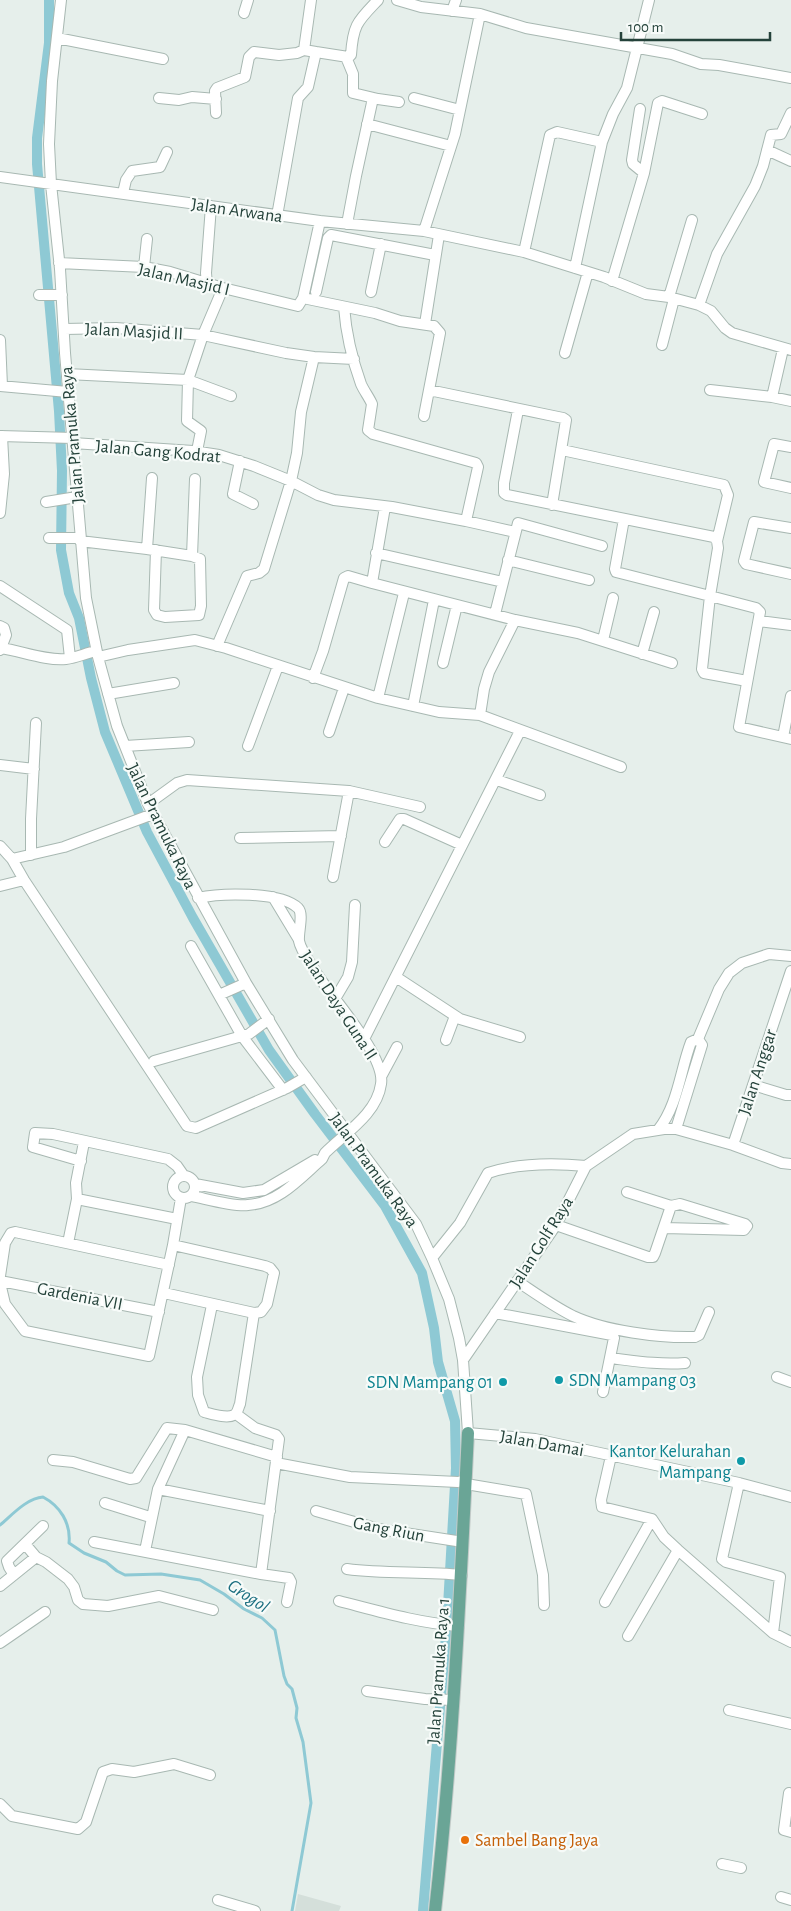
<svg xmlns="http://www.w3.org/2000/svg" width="791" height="1911" viewBox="0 0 791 1911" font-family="'Alegreya Sans',sans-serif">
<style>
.built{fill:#d4dfda}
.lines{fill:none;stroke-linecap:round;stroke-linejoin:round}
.stream{stroke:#8ec9d4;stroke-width:3}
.canal{stroke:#8ec9d4;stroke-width:10}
.minor-casing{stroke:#a8b8b2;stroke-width:12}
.major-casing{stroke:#c2cac8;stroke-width:14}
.minor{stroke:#fff;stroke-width:10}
.major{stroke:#6aa596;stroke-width:12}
.culture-dot{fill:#0f9aa8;stroke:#f7fbf9;stroke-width:2}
.food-dot{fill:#e8710a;stroke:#f7fbf9;stroke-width:2}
.labels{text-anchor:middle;stroke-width:4.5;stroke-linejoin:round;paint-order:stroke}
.street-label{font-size:18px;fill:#24423a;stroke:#f7fbf9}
.culture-label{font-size:18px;fill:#0d838f;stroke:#f7fbf9;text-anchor:end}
.food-label{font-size:18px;fill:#c56008;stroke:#f7fbf9;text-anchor:start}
.water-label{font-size:19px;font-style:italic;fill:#1c6f80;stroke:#f7fbf9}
</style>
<rect width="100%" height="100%" fill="#e6efeb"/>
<path class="built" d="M298 1894 341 1906 339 1911H295Z"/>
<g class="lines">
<path class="stream" d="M0 1525C12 1515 27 1498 43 1497 60 1506 71 1523 69 1543L84 1553 106 1562 117 1571 125 1575 161 1574 200 1580 224 1594 244 1609 262 1618 275 1630 284 1676 287 1684 292 1689 297 1708 296 1718 303 1742 311 1803 292 1911"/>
<path class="canal" d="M49 0V43L37 138V164L59 411 62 471 61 550 69 593 79 618 91 678 105 732 147 832 193 918 269 1050 315 1114 385 1206 422 1273 434 1328 438 1362 455 1421 456 1468 447 1623 423 1911"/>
<defs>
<path id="minor" d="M61 0 52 81 49 144 51 184 60 269 65 353 86 598 98 657 117 726 148 804 246 983 293 1060 416 1224 432 1258 449 1299 459 1338 463 1360 468 1433 535 1439 739 1483 791 1497
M397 0 421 7 480 14 526 28 672 54 701 64 719 65 791 78
M452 11 456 0
M244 13 248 0
M57 38 163 59
M304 50 311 0
M346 57 353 74V93L378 99 399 102
M159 98 179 100 192 97 216 99
M414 98 460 110
M640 109 632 160 633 164 644 173
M216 113 215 91 217 88 245 77 249 57 254 52 279 55 297 53 304 50 316 52
M367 124 451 146
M767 150 791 161
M0 177 320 221 424 231 524 252 604 277 646 294 669 297 699 305 711 311 725 328 732 333 791 350
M123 193 126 180 132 171 160 167 167 152
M277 216 298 98 308 87 316 52 348 57 351 55C353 24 358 21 378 0
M347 224 356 176 373 98
M424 231 455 134 480 14
M524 252 550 135 557 132 602 142
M59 263 144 267 170 272 223 288 298 306 303 298 320 221
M144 267 147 239
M575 268 602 142 613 114 627 88 649 0
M612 281 644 173 658 103 662 101 702 114
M207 284 206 273 211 206
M316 292 328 238 331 235 435 255
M371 292 381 244
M39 295H62
M669 297 692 220
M303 298 375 313 400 321 434 326 440 333 429 390 563 418 566 420 552 505
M699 305 717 254 755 186 763 166 771 135 781 134 791 113
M344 307C346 333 352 359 361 384 364 391 369 397 372 404L368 430 373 434 476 463 478 467 466 521
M425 324 439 235
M64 329 116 328 203 335 286 353 314 357 354 359
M0 340 2 386
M662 345 674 299
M565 353 588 272
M67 374 188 380 231 396
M0 386 68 392
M710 390 772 397 791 401
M772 397 783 349
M518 410 504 483V493L507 495 714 537 717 541 718 548 710 596 756 608 760 612 739 727 791 739
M424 416 429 390
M0 436 73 438
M73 443 193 451 219 455 254 466 291 481 318 495 334 500 392 507 466 521 515 532
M791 447 774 444 764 482 791 488
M562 450 724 485 728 495 717 541
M197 451 201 431 187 421 188 380 203 335 223 288
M240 461 233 494 253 504
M46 502 77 497
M385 507 372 583 515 620 578 633 672 663
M0 513 4 474 2 436
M624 519 615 569 616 572 710 596 702 669 704 673 747 681
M791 528 754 522 744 561 746 564 791 574
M49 538H80
M80 541 147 549 192 556 200 559 201 606 199 615 165 617 157 615 154 610 156 550
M147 549 152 478
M376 553 503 582
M192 556 195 479
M508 560 589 580
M0 586 67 630 70 658
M495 614 518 523 602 546
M759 621 791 625
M0 626 4 628 6 635 1 648
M603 640 613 598
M217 646 247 576 259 573 264 569 291 481 297 453 301 412 314 357
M0 650 1 648C21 651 46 661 66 659 76 658 86 653 96 651
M642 654 654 612
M98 657 128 650 195 640 226 648 378 698 439 712 480 715 621 767
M443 663 457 605
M313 678 323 651 344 578 348 576 372 583
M108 694 174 683
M378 698 404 593
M413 706 434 600
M480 715 484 689 489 672 515 620
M329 732 344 688
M783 737 791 696
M125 746 189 742
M248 746 278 666
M0 765 34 769
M497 780 540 795
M148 804 177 783 187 780 349 791 420 807
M240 838 341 836
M385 842 400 819H404L462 845
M0 846 12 859 24 880 187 1126 196 1128 287 1088 306 1077
M31 855V819L36 723
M12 859 64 847 153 814
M333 877 349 791
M0 886 24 880
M273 897 299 940
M191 946 242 1036 283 1090
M396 977 460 1019 520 1037
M219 995 246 983
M335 999 348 977 352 962 355 905
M364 1039 520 731
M446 1040 455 1016
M154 1061 249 1034 269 1019
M382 1075 397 1047
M753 1085 786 1095H791
M676 1129 702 1045 698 1039
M658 1130C678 1105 680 1071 691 1042L698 1039 719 989 729 973 742 963 769 954 791 956
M84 1142 76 1183 77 1199 177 1219
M733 1145 791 971
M81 1161 33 1147 35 1133 53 1134 168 1159 177 1166 184 1176
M173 1187a11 11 0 1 1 22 0a11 11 0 1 1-22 0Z
M195 1184 243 1193 264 1190 315 1160
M627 1192 671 1206
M192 1196C207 1199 234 1207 248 1205 279 1203 300 1178 322 1159L325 1153C345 1133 377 1114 381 1084 386 1056 331 997 315 971 310 962 301 951 299 941 298 932 304 914 298 908 280 891 220 893 198 898
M556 1225 648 1257H653L655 1253 671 1206 680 1204 745 1224 747 1226 744 1230 664 1228
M68 1243 77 1199
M432 1258 460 1223 488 1173C518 1163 554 1163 586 1166
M0 1276 5 1243 11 1233 15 1232 169 1265
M0 1281 159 1312
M517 1281C535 1293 553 1306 573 1316 605 1331 659 1338 695 1337L699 1335 709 1312
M0 1283 5 1304 25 1331 149 1356 173 1245 181 1198
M164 1293 254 1313 261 1312 267 1304 274 1273 270 1268 265 1266 173 1245
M212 1305 197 1377 198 1395 204 1412C212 1414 227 1419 234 1415 238 1413 238 1408 240 1404L254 1313
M495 1313 612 1335 614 1338 603 1392
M610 1358C635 1361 659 1365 685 1363
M463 1360 556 1225 586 1166 633 1134 664 1129H676L733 1145 782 1163 791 1164
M777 1377 791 1382
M611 1456 601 1500 602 1507 652 1519 664 1537 678 1550 773 1633 791 1642
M53 1460 73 1462 130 1479 136 1478 167 1428 185 1430 277 1457
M276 1463 350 1477 458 1482 466 1480
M739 1483 722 1559 726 1562 780 1577 773 1633
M466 1484 526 1494 543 1575 544 1605
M158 1489 270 1511
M105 1503 150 1517
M316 1511 379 1529 463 1542
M94 1542 261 1574 279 1439 276 1435 255 1428 236 1414
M25 1544 36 1557 46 1562 68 1579 74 1587 78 1600 83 1604 108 1606 159 1596 213 1610
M145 1551 158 1489 185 1430
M347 1569C385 1574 424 1571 462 1575
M261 1574 289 1578 291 1582 287 1602
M14 1575 9 1567 7 1561 43 1526
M0 1586 36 1557
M339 1601C378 1611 418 1623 459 1626
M605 1602 652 1519
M628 1636 678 1550
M0 1643 45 1612
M367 1691 425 1699 454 1700
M729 1710 791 1724
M789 1793 784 1830 791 1832
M0 1804 12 1816 78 1829 86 1822 103 1772 112 1769 134 1772 174 1764 210 1775
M722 1864 741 1868
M781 1897 791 1900
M218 1900 255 1911"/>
<path id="major" d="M435 1911C453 1752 460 1593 468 1433"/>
</defs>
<use href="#minor" class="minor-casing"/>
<use href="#major" class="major-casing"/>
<use href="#minor" class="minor"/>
<use href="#major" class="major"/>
</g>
<g class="culture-dot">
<circle cx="559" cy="1380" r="5"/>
<circle cx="503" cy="1382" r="5"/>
<circle cx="741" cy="1461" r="5"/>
</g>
<circle class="food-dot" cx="465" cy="1840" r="5"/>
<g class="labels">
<g class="street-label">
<text transform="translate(237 210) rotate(8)" y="6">Jalan Arwana</text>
<text transform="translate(184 279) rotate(13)" y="6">Jalan Masjid I</text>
<text transform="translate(134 331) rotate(3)" y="6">Jalan Masjid II</text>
<text transform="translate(72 435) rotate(-95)" y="6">Jalan Pramuka Raya</text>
<text transform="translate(158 451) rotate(5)" y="6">Jalan Gang Kodrat</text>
<text transform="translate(162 826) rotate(64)" y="6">Jalan Pramuka Raya</text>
<text transform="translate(339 1005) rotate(57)" y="6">Jalan Daya Guna II</text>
<text transform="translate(757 1072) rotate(-72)" y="6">Jalan Anggar</text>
<text transform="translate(374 1170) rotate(54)" y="6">Jalan Pramuka Raya</text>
<text transform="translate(541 1242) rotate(-58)" y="6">Jalan Golf Raya</text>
<text transform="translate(80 1296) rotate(11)" y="6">Gardenia VII</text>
<text transform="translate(542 1443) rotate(10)" y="6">Jalan Damai</text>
<text transform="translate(389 1529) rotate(11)" y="6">Gang Riun</text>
<text transform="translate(438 1671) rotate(-86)" y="6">Jalan Pramuka Raya 1</text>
</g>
<g class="culture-label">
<text x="569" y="1386" text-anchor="start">SDN Mampang 03</text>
<text x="493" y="1388">SDN Mampang 01</text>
<text x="731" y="1457">Kantor Kelurahan<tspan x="731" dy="21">Mampang</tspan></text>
</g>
<g class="food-label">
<text x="475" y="1846">Sambel Bang Jaya</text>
</g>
<g class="water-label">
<text transform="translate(249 1595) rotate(33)" y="7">Grogol</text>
</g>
</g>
<path d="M621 32v8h149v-8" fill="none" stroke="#24423a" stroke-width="2.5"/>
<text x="628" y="32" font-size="15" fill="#24423a" stroke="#f7fbf9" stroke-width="4" paint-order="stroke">100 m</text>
</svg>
